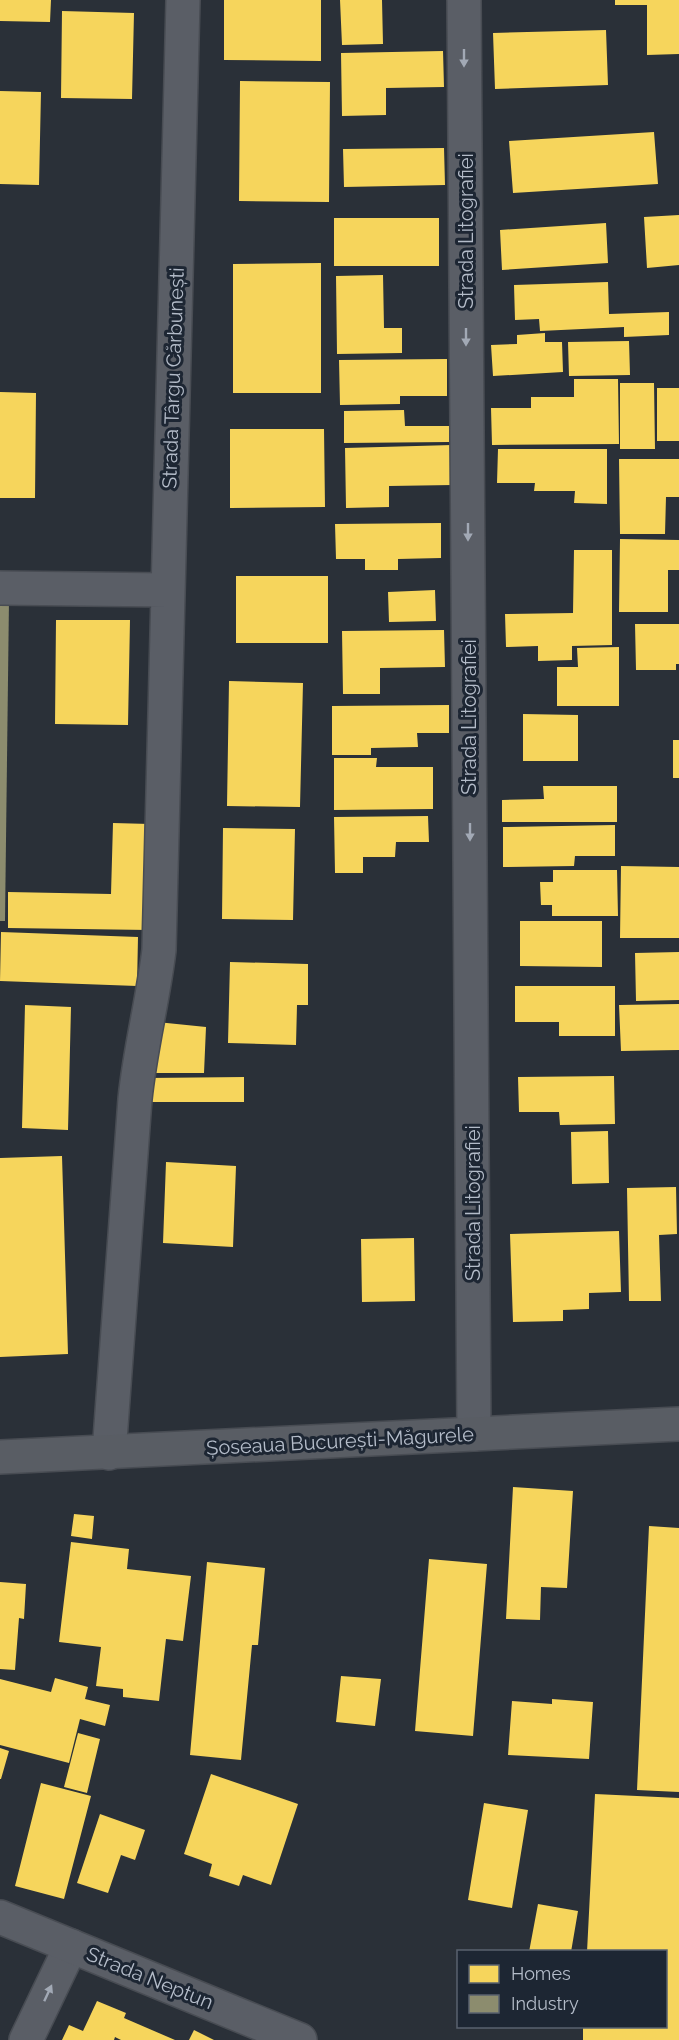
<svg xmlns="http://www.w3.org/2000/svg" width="679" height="2040" viewBox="0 0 679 2040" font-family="Raleway,sans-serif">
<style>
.homes{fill:#f6d55c}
.industry{fill:#8c8c6e}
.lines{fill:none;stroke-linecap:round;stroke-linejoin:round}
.minor-casing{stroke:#484c53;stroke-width:36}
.tertiary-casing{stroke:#484c53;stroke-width:36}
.secondary-casing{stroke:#484c53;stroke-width:36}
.minor{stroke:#5a5e66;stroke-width:33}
.tertiary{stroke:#5a5e66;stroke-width:33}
.secondary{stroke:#595d64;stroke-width:33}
.oneway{fill:#a2a9b5}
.labels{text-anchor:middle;stroke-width:6;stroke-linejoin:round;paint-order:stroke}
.street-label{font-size:20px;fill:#b4bcc9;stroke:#1d2633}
</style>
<rect width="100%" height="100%" fill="#2a3038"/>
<path class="homes" d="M0 0H51L50 22 0 21Z
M224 0H321V61L224 60Z
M340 0H382L383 44 342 45Z
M615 0H679V54L647 55V5H615Z
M62 11 134 13 132 99 61 98Z
M606 30 608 85 495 89 493 33Z
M443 51 444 87 386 88V115L342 116 341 53Z
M240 81 330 82 329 202 239 201Z
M0 91 41 92 39 185 0 184Z
M654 132 658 184 513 193 509 141Z
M444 148 445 185 344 187 343 149Z
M679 215V265L647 268 644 217Z
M334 218H439V266H334Z
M606 223 608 263 502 270 500 230Z
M321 263V393H233V264Z
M383 275 384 328H402V353L337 354 336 276Z
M608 282 609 314 669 312V335L624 337V327L540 331 539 319 515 320 514 285Z
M545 333V342H562L563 372 493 376 491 345 517 344V335Z
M629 341 630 375 569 376 568 342Z
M447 359V396H400V404L340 405 339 360Z
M574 379H618L619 444 492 445 491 408H531V397H574Z
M620 383H654L655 449H620Z
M657 388H679V441H657Z
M0 392 36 393 35 498H0Z
M404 410 405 426H449V442L344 443V411Z
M230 429H324L325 507 230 508Z
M452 445 453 485 389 486V507L346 508 345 448Z
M498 449H607V504L574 503 575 491H534L535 483H497Z
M619 459H679V497H666L665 534H620Z
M441 523V558L398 559V570H365V559H336L335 524Z
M620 539 679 540V570H668V612H619Z
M574 550H612V645L572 646V660L538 661V646L506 647 505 614 573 613Z
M236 576H328V643H236Z
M435 590 436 621 389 622 388 592Z
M56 620H130L128 725 55 724Z
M635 624H679V664H676V670H636Z
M444 630 445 667 380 668V694H343L342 631Z
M619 647V706H557V667H578L577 648Z
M229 681 303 683 300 807 227 806Z
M449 705V733H417L418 747 371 748V755H332V706Z
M523 714 578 715V761H523Z
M673 740H679V778H673Z
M334 758H377L376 767H433V809L334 810Z
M543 786H617V822H502V800L544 799Z
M428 816 429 842H396L395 857H363V873H335L334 817Z
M113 823 150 824 149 930 8 928V892L111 894Z
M615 825V856H575L574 866 503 867V827Z
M223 828 295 829 293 920 222 919Z
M621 866 679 867V938H620Z
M553 870H617L618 916H552V905H541L540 882H553Z
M520 921H602V967L520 966Z
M1 932 138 937 137 986 0 981Z
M679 952V1000L636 1001 635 953Z
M230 962 308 964V1005H297L296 1045 228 1043Z
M515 986H615V1036H559V1022H515Z
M679 1004V1050L621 1051 619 1005Z
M25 1005 71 1007 68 1130 22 1128Z
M157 1022 206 1027 204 1073H150Z
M614 1076 615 1124 560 1125 559 1112H519L518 1077Z
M244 1077V1102H145L147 1078Z
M608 1131 609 1183 572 1184 571 1132Z
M62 1156 68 1354 0 1357V1158Z
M166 1162 236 1166 233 1247 163 1243Z
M676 1187 677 1234 659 1235 661 1301H629L627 1188Z
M619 1231 621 1292 589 1293V1309L563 1310V1321L513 1322 510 1234Z
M414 1238 415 1301 362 1302 361 1239Z
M513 1487 573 1491 567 1588 541 1587 540 1620 506 1619Z
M74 1514 94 1516 92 1539 71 1536Z
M649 1526 679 1528V1792L637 1790Z
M71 1542 129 1549 127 1569 191 1576 183 1641 166 1639 159 1701 123 1697V1689L96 1686 101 1647 59 1642Z
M429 1559 487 1564 473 1736 415 1731Z
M207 1562 265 1568 258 1645H252L241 1760 190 1755Z
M0 1582 26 1584 24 1619 19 1618 15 1670 0 1669Z
M341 1676 381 1679 375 1726 336 1722Z
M55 1678 88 1687 85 1699 110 1705 105 1726 80 1719 69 1763 0 1745V1679L51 1692Z
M552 1699 593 1702 589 1759 508 1755 512 1701 552 1704Z
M78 1733 100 1739 87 1793 64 1787Z
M0 1748 9 1751 1 1779H0Z
M211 1774 298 1804 271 1885 243 1875 239 1886 209 1876 212 1864 184 1854Z
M41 1783 91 1796 64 1899 15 1886Z
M595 1794 679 1798V2040H583V2026H666V1952H587Z
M484 1803 528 1810 512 1908 468 1900Z
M100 1814 145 1830 135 1860 121 1855 108 1893 77 1883Z
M538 1904 578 1911 571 1952H529Z
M97 2001 126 2013 124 2018 175 2040H121L115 2037 114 2040H62L69 2025 83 2031Z
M194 2030 214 2040H189Z"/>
<path class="industry" d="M0 598 9 599 5 921H0Z"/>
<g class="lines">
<defs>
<path id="minor" d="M464 0 474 1434
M0 588 167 590
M109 1453 135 1099C140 1049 153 1000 159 950L183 0
M26 2040 71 1946"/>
<path id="tertiary" d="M0 1917 300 2040"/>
<path id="secondary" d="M0 1457 679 1424"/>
</defs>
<use href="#minor" class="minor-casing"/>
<use href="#tertiary" class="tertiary-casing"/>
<use href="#secondary" class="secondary-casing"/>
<use href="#minor" class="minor"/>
<use href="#tertiary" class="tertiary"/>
<use href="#secondary" class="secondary"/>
</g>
<defs><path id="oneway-solid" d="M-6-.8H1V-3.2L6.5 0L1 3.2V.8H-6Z" transform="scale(1.5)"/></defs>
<g class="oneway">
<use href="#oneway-solid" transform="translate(464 58) rotate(90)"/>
<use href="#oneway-solid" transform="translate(466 337) rotate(90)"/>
<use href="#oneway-solid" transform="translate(468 532) rotate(90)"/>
<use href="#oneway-solid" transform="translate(470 832) rotate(90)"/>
<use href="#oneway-solid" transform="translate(48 1993) rotate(-65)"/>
</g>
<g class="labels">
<g class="street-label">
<text transform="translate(466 231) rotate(-90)" y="7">Strada Litografiei</text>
<text transform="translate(173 378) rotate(-88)" y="7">Strada Târgu Cărbunești</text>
<text transform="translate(469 717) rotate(-90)" y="7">Strada Litografiei</text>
<text transform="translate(473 1203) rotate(-90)" y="7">Strada Litografiei</text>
<text transform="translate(340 1441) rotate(-3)" y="7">Șoseaua București-Măgurele</text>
<text transform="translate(150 1978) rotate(22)" y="7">Strada Neptun</text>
</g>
</g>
<rect x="457" y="1950" width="210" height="78" fill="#1d2633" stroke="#59626f" stroke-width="1.5"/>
<rect x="469" y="1965" width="30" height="18" fill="#f6d55c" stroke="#59626f" stroke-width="1.5"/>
<text x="511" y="1980" font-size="18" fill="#b4bcc9">Homes</text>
<rect x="469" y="1995" width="30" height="18" fill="#8c8c6e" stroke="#59626f" stroke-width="1.5"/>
<text x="511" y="2010" font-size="18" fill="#b4bcc9">Industry</text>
</svg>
